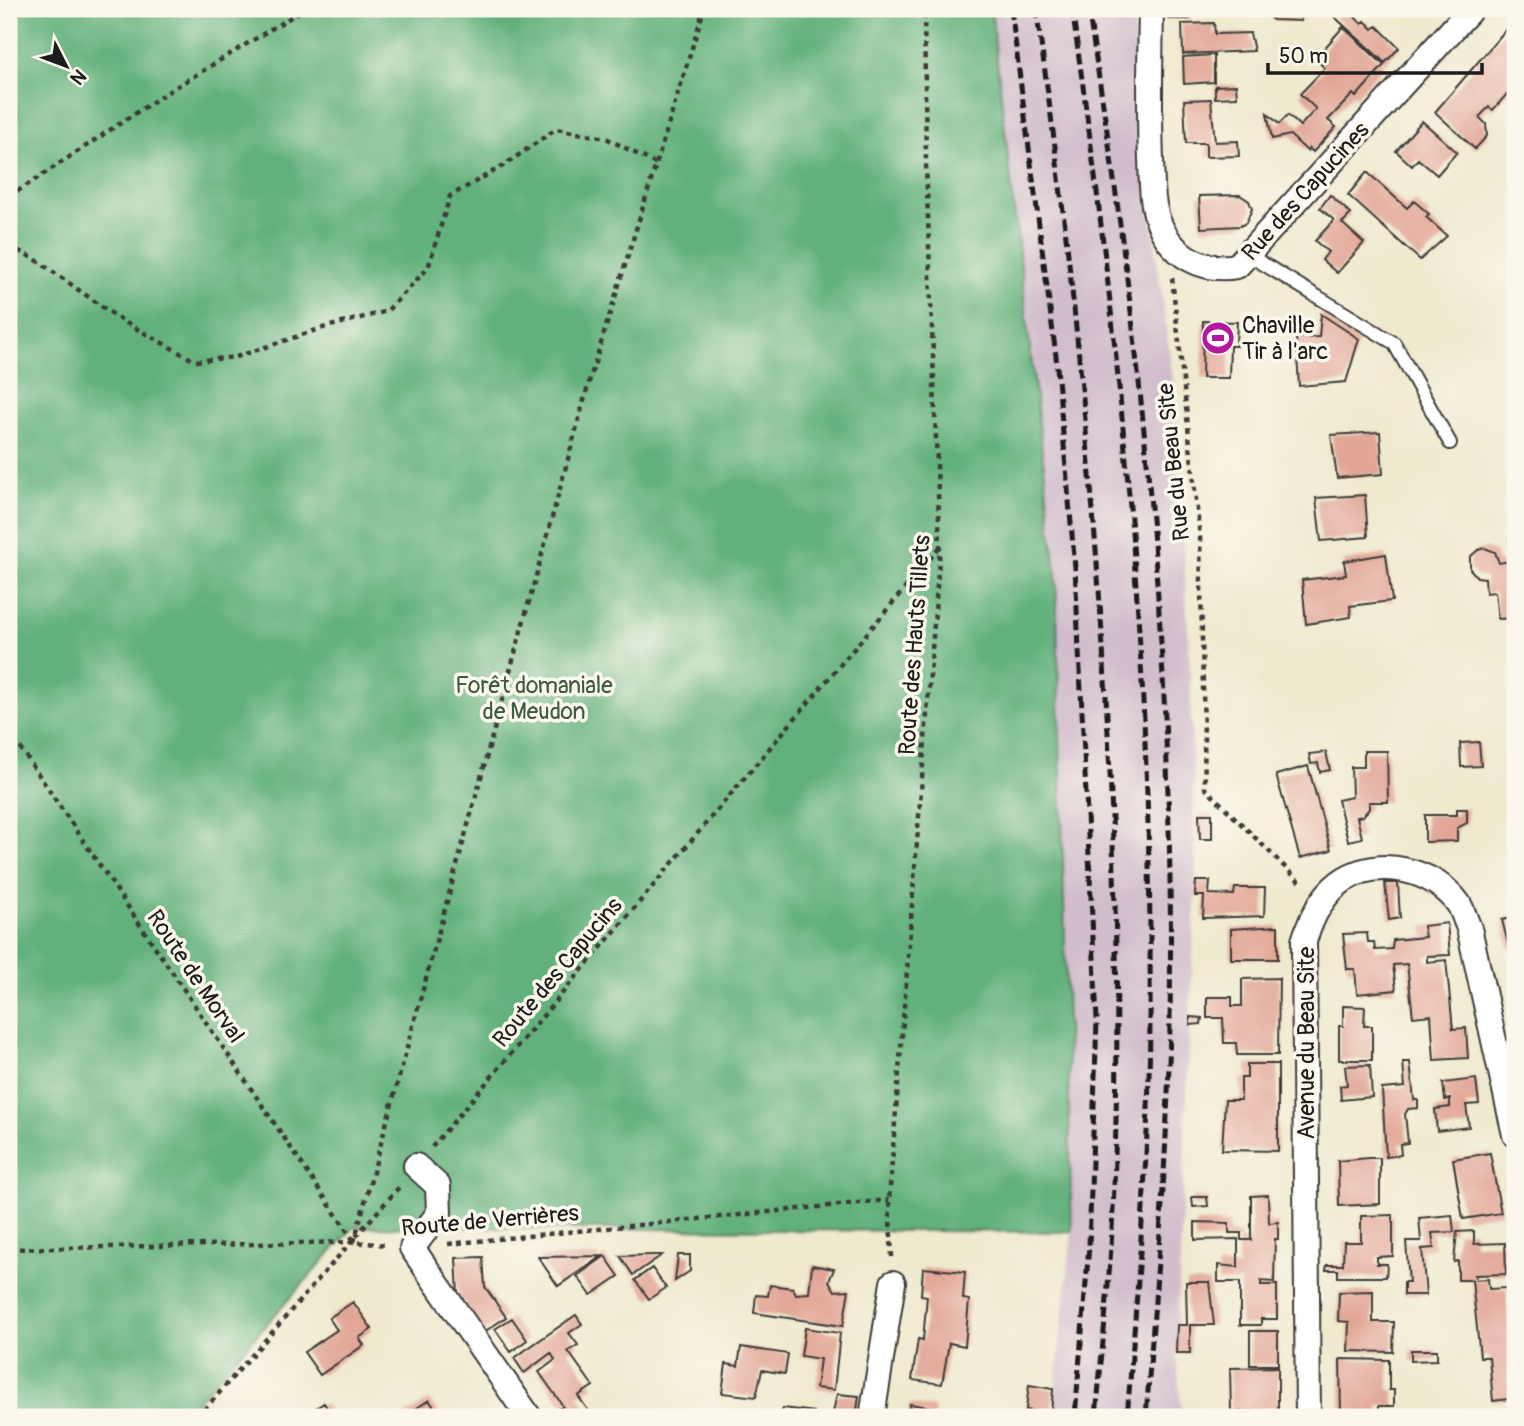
<svg xmlns="http://www.w3.org/2000/svg" width="1524" height="1426" viewBox="0 0 1524 1426" font-family="Pangolin,sans-serif">
<style>
.industrial{fill:#d1bdcc}
.forest{fill:#62b17c;stroke:#3f664c;stroke-width:2}
.building{fill:#e2a696}
.lines{fill:none;stroke-linecap:round;stroke-linejoin:round}
.service-casing{stroke:#3c3b37;stroke-width:16}
.minor-casing{stroke:#3c3b37;stroke-width:28}
.path{stroke:#3c3b37;stroke-width:4.5;stroke-dasharray:5 5;stroke-linecap:butt}
.service{stroke:#fff;stroke-width:12}
.minor{stroke:#fff;stroke-width:24}
.rail{stroke:#1c1c1c;stroke-width:5;stroke-dasharray:10 5;stroke-linecap:butt}
.labels{text-anchor:middle;stroke-width:7;stroke-linejoin:round;paint-order:stroke}
.street-label{font-size:23px;fill:#1c1c1c;stroke:#fbf7ec}
.poi-label{font-size:23px;fill:#1c1c1c;stroke:#fbf7ec;text-anchor:start}
.park-label{font-size:23px;fill:#3d5a45;stroke:#fbf7ec}
</style>
<rect width="100%" height="100%" fill="#fbf7ec"/>
<filter id="ink" filterUnits="userSpaceOnUse"><feTurbulence type="fractalNoise" baseFrequency=".0143" numOctaves="2"/><feDisplacementMap in="SourceGraphic" scale="14" xChannelSelector="R" yChannelSelector="G"/><feConvolveMatrix kernelMatrix="1 2 1 2 8 2 1 2 1" color-interpolation-filters="sRGB"/></filter>
<filter id="wash" filterUnits="userSpaceOnUse"><feTurbulence type="fractalNoise" baseFrequency=".00686" numOctaves="4" result="noise"/><feDisplacementMap in="SourceGraphic" scale="28" xChannelSelector="R" yChannelSelector="G"/><feGaussianBlur stdDeviation="1.57" result="paint"/><feColorMatrix in="noise" values="0 0 0 0 0 0 0 0 0 0 0 0 0 0 0 0 0 1.4 0 .05"/><feComposite in="paint" operator="in"/></filter>
<g filter="url(#wash)">
<rect width="100%" height="100%" fill="#efe9ce"/>
<path class="industrial" d="M991 9H1133L1140 135 1176 401 1190 671 1196 881 1176 1353 1182 1417H1052L1072 1232 1056 572Z"/>
<path class="forest" d="M9 9H991L1056 572 1072 1232 354 1227 183 1417H9Z"/>
<g id="blocks">
<path class="building" d="M1168 9H1190V19H1168Z
M1261 9 1300 10 1301 21 1273 20Z
M1326 9 1352 10V14L1362 24 1365 21 1373 29 1377 26 1399 48 1385 63Z
M1515 19V85L1493 110 1489 107 1479 117 1486 124 1487 136 1475 149 1435 112Z
M1214 23 1215 34 1250 33 1254 51 1183 54 1182 24Z
M1343 27 1384 65 1356 97 1353 94 1328 120 1336 127 1313 152 1309 148 1307 151 1290 135 1272 139 1267 113 1279 124 1288 115 1300 126 1316 109 1300 94 1325 68 1315 59Z
M1214 55V82L1184 84 1183 57Z
M1236 85 1237 97 1215 98V86Z
M1211 99 1215 142 1238 141 1239 156 1206 157V143H1186L1184 100Z
M1422 121 1457 152 1437 175 1418 159 1412 166 1396 151Z
M1367 172 1407 208 1414 201 1429 214 1426 217 1447 236 1420 260 1348 195Z
M1240 195 1249 201 1252 209 1246 223 1240 226 1201 228 1199 196Z
M1330 195 1351 214 1342 223 1364 243 1337 273 1322 260 1328 252 1315 241 1334 220 1320 208Z
M1321 314 1359 339 1346 382 1299 386 1296 338 1319 337Z
M1203 321 1237 322 1236 346H1230L1229 378H1202Z
M1380 432 1383 474 1337 478 1331 435Z
M1365 495 1368 537 1321 541 1316 498Z
M1515 538V618L1498 619 1495 592 1486 593 1485 578 1477 577 1470 569V557L1478 550 1485 548 1495 552 1499 563 1511 561 1509 539Z
M1386 554 1392 601 1350 606 1351 617 1306 624 1302 580 1346 575 1344 561Z
M1479 742 1481 766 1461 767 1460 743Z
M1364 751H1387L1388 802H1369V809L1363 816 1357 817 1362 838 1348 841 1338 800 1352 797 1351 767H1364Z
M1326 752 1330 770 1320 772 1318 763 1311 764 1309 754Z
M1308 766 1331 850 1300 858 1276 775Z
M1457 809H1467V823L1457 828V841L1425 842V815H1457Z
M1199 814H1212V839H1200Z
M1196 881H1210L1209 894 1234 895 1235 888H1265L1264 916 1203 918 1204 896H1195Z
M1385 883H1398L1400 918 1389 920Z
M1515 917V946L1509 948 1502 920Z
M1447 923 1450 955 1427 956V962L1446 960 1453 1029 1466 1028 1468 1058 1434 1060 1431 1015 1413 1017 1407 964 1393 965 1396 990 1357 994 1355 969H1347L1343 934 1367 933 1368 942H1374L1375 950 1392 949 1393 940 1425 937 1423 926Z
M1278 926V959H1231V929Z
M1279 978 1278 1055H1237L1236 1043H1224L1223 1018H1207V997H1232V1006H1242V979Z
M1343 1006 1365 1007 1364 1026H1372V1060H1339V1026H1343Z
M1190 1017 1202 1018 1201 1024 1190 1025Z
M1403 1062H1410L1414 1100H1418V1108L1408 1109 1405 1114 1408 1143 1400 1144 1401 1155 1386 1157 1382 1089 1405 1087Z
M1247 1064H1278V1151L1222 1150 1225 1100H1241V1078H1247Z
M1370 1065 1372 1097 1341 1100 1340 1086 1347 1085 1345 1066Z
M1476 1079 1479 1104 1466 1105 1469 1127 1437 1131 1435 1109 1450 1107V1099L1445 1100 1443 1083Z
M1490 1153 1501 1213 1463 1219 1453 1159Z
M1369 1158H1380V1204L1339 1206 1338 1161Z
M1268 1195 1269 1223 1278 1222V1239H1275L1274 1282 1261 1281V1285H1277V1319H1261V1325H1240V1282H1218V1265L1238 1267V1239L1195 1240V1222L1229 1223V1233H1241V1240H1251V1196Z
M1192 1197H1207L1208 1206 1193 1207Z
M1393 1215V1256L1377 1257V1264H1387L1386 1277H1338V1270H1326L1327 1265H1343L1344 1242H1361V1216Z
M1452 1215 1454 1232 1432 1233 1434 1248 1422 1249 1426 1295H1404V1282H1409L1406 1241H1421L1419 1218Z
M1474 1231V1244L1505 1243 1506 1274 1475 1275 1476 1280 1488 1279 1489 1289 1506 1288 1515 1398 1493 1401 1489 1357H1480L1472 1280H1458V1261L1454 1262 1457 1232Z
M662 1255 633 1275 620 1256 654 1255Z
M678 1255H690V1271L675 1281Z
M602 1256 558 1286 538 1257Z
M605 1256 619 1276 591 1295 577 1276Z
M483 1257 485 1287 506 1317 484 1332 458 1294 456 1258Z
M812 1265 834 1269 829 1281 835 1291 849 1290 843 1326 754 1313 756 1295 768 1296 770 1285 793 1288 796 1294 809 1293Z
M652 1268 666 1288 649 1299 635 1280Z
M923 1268 965 1272 963 1299 969 1300 965 1346 949 1343 942 1384 912 1380 918 1339 923 1340 927 1296 921 1295Z
M1186 1282H1209L1214 1325H1190V1353H1176L1177 1325H1187Z
M1373 1291V1322H1394L1393 1352 1348 1351 1349 1322 1338 1321 1339 1292Z
M353 1302 372 1329 359 1338 364 1345 320 1375 304 1352 337 1330 329 1318Z
M576 1315 582 1324 569 1333 578 1345 568 1351 593 1386 578 1396 593 1417H557L554 1413 563 1406 539 1372 555 1360 551 1353 524 1373 514 1358Z
M512 1318 527 1340 511 1352 495 1329Z
M805 1328 840 1333 834 1390 816 1388 820 1359 801 1356Z
M1250 1331H1278V1365H1250Z
M741 1347 788 1354 785 1374 762 1370 756 1397 722 1393 726 1364 738 1366Z
M1411 1350H1437V1360L1411 1361Z
M1340 1359 1389 1360V1390H1394V1406H1379V1417H1341Z
M1278 1367V1410L1231 1412 1230 1368Z
M1029 1385 1053 1389 1051 1414 1026 1410Z
M837 1394 859 1396 856 1417H832Z
M429 1400 441 1417H403Z
M324 1403 333 1417H302Z
M910 1404 935 1408 934 1417H904L905 1413 908 1414Z
M783 1408 814 1412V1417H781Z"/>
</g>
</g>
<g filter="url(#ink)">
<use href="#blocks" fill-opacity="0" stroke="#3c3b37" stroke-width="2"/>
<g class="lines">
<defs>
<path id="service" d="M1247 254 1394 343 1450 443"/>
<path id="minor" d="M1151 9C1150 59 1149 109 1151 160 1152 180 1151 204 1159 223 1173 257 1203 272 1237 266L1471 9
M416 1166 438 1186 439 1213 412 1248 529 1417
M872 1417 893 1283
M1308 1417 1304 941C1311 918 1324 892 1345 879 1380 857 1434 870 1458 903 1463 910 1465 920 1469 928L1515 1135"/>
</defs>
<use href="#service" class="service-casing"/>
<use href="#minor" class="minor-casing"/>
<path class="path" d="M9 197 163 95 304 9
M9 246 35 259 121 320 195 361 236 357 319 329 387 311 428 268 450 196 503 166 556 129 606 138 656 164
M1172 278 1200 537 1205 788 1302 884
M9 731 354 1241
M432 1147 940 547
M354 1242 589 382 704 9
M448 1244 889 1200
M9 1249 354 1242 387 1245
M892 1257 889 1200 940 547 926 164 924 9
M198 1417 400 1186"/>
<use href="#service" class="service"/>
<use href="#minor" class="minor"/>
<path class="rail" d="M1011 9 1056 356 1075 568 1097 1020 1089 1246 1075 1417
M1036 9C1069 232 1091 455 1105 680 1116 868 1122 1059 1111 1247 1107 1304 1101 1361 1096 1417
M1072 9C1121 344 1153 681 1150 1020 1149 1153 1138 1285 1127 1417
M1088 9C1143 344 1175 680 1170 1020 1168 1153 1156 1285 1146 1417"/>
</g>
</g>
<defs>
<symbol id="stadium-disc" viewBox="-11 -11 22 22"><circle r="9.5" fill="#b5179e" stroke="#fbf7ec"/><path d="M0-5a6.5 5 0 1 0 0 10a6.5 5 0 1 0 0-10ZM-3.5-1.8h7v3.6h-7Z" fill="#fff"/></symbol>
</defs>
<g fill-rule="evenodd">
<use href="#stadium-disc" x="1199" y="319" width="38" height="38"/>
</g>
<g class="labels">
<g class="street-label">
<text transform="translate(1305 191) rotate(-48)" y="8">Rue des Capucines</text>
<text transform="translate(1173 462) rotate(-96)" y="8">Rue du Beau Site</text>
<text transform="translate(914 645) rotate(-86)" y="8">Route des Hauts Tillets</text>
<text transform="translate(557 972) rotate(-50)" y="8">Route des Capucins</text>
<text transform="translate(196 976) rotate(56)" y="8">Route de Morval</text>
<text transform="translate(1306 1043) rotate(-90)" y="8">Avenue du Beau Site</text>
<text transform="translate(490 1220) rotate(-5)" y="8">Route de Verrières</text>
</g>
<g class="poi-label">
<text x="1242" y="333">Chaville<tspan x="1242" dy="26">Tir à l'arc</tspan></text>
</g>
<g class="park-label">
<text x="534" y="693">Forêt domaniale<tspan x="534" dy="26">de Meudon</tspan></text>
</g>
</g>
<rect width="1524" height="1426" fill="none" stroke="#fbf7ec" stroke-width="35"/>
<g transform="translate(66 66) rotate(132)" stroke="#fbf7ec" stroke-width="5" paint-order="stroke">
<path d="M0-5L12 26L0 18L-12 26Z" fill="#1c1c1c"/>
<text y="-10" font-size="19" font-weight="bold" text-anchor="middle" fill="#1c1c1c">N</text>
</g>
<path d="M1268 63v10h214v-10" fill="none" stroke="#1c1c1c" stroke-width="3.5"/>
<text x="1279" y="63" font-size="21" fill="#1c1c1c" stroke="#fbf7ec" stroke-width="5" paint-order="stroke">50 m</text>
</svg>
